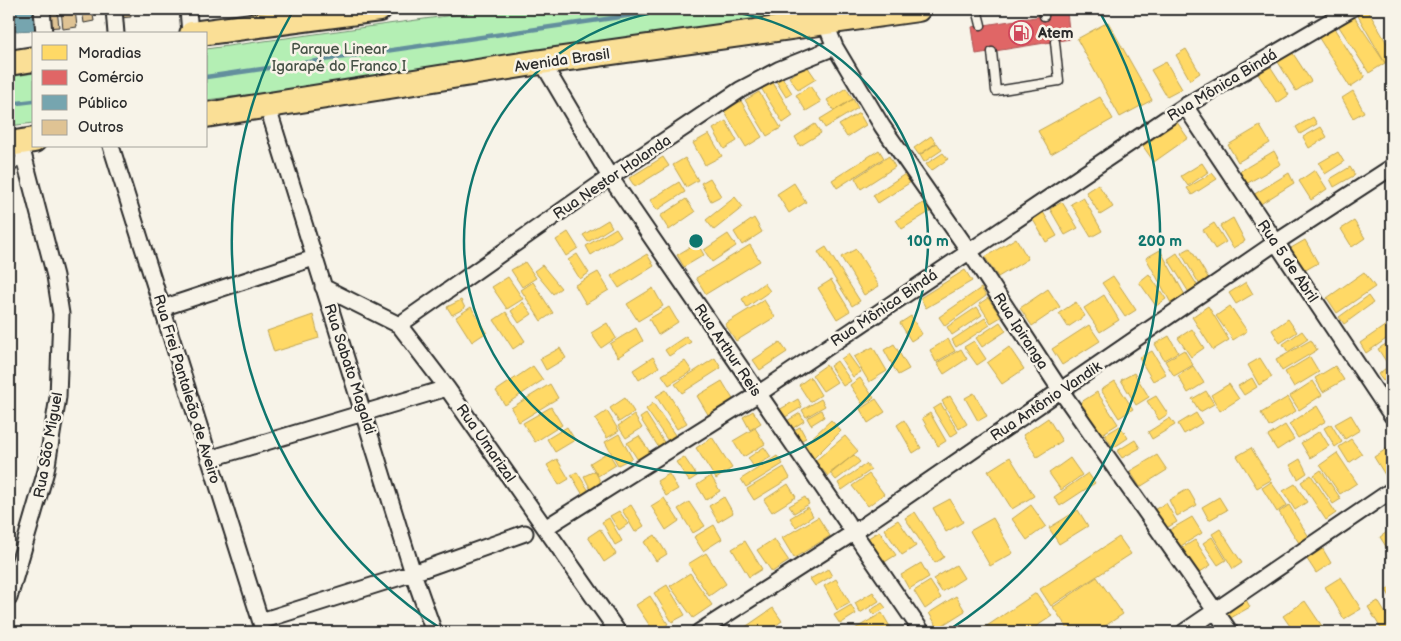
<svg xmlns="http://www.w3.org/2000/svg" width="1401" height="641" viewBox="0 0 1401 641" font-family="'Balsamiq Sans',sans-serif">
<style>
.green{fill:#b4efb4;stroke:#708d70}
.homes{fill:#ffd966;stroke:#bfa554}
.shops{fill:#e06666;stroke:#aa5454}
.public{fill:#76a5af;stroke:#608087}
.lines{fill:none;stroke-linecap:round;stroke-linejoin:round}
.stream{stroke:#638f9d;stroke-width:4.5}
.building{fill:#dfc394;stroke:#2b2b2b}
.service-casing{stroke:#2b2b2b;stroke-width:11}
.minor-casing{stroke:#2b2b2b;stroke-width:19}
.trunk-casing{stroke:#2b2b2b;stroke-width:28}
.service{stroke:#f7f3e8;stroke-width:8}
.minor{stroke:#f7f3e8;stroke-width:15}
.trunk{stroke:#fadf96;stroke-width:24}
.ring{fill:none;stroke:#0f766e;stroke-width:2.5}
.labels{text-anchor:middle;stroke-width:5;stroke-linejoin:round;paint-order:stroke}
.poi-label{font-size:15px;font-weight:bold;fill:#2b2b2b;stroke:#f7f3e8;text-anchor:start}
.park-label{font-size:15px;fill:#465246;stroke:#f7f3e8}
.street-label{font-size:15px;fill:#2b2b2b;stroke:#f7f3e8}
.centre{fill:#0f766e;stroke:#f7f3e8;stroke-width:2.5}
.ring-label{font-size:15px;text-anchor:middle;font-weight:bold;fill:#0f766e;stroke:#f7f3e8;stroke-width:5;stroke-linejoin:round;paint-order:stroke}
</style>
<rect width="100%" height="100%" fill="#f7f3e8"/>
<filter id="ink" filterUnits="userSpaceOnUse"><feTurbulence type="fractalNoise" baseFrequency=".02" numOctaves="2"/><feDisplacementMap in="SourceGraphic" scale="10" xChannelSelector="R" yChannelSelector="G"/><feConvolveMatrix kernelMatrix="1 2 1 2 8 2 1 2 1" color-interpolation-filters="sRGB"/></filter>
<g filter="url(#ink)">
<path class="green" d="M497 9H871L354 82 206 100V49Z
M34 73V123L9 126V77Z"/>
<path class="homes" d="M1354 9H1367L1392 52V59L1385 63Z
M1351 12 1385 63 1369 73 1336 22Z
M1108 22 1152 100 1120 117 1077 39Z
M1332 25 1365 77 1350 87 1317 35Z
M1186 49 1200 73 1190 80 1176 55Z
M1292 52 1311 81 1296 91 1278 62Z
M1166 62 1182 89 1167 97 1151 70Z
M1268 63 1289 95 1277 103 1256 71Z
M807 66 816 79 798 90 789 77Z
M782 77 792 93 786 97 776 81Z
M772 81 793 116 783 123 761 88Z
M810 86 821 102 806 111 796 95Z
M846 88 853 99 834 111 827 100Z
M1353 91 1364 112 1353 118 1342 98Z
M759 92 781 128 767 136 745 100Z
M1100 97 1113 119 1051 154 1038 131Z
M853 99 858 108 825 128 820 119Z
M741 101 762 137 746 147 724 111Z
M859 113 866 125 847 137 839 125Z
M1313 117 1317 124 1300 134 1296 127Z
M1174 118 1188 138 1154 162 1140 142Z
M726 121 737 141 724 149 713 129Z
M815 124 821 133 800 146 795 137Z
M1260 126 1270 143 1238 162 1228 145Z
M1321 127 1327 137 1309 148 1303 137Z
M709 134 722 156 705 165 693 143Z
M931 136 936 143 919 155 914 148Z
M937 143 942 150 924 162 920 155Z
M879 150 884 158 837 188 832 180Z
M1274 151 1281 164 1246 184 1239 172Z
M1338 152 1344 162 1325 174 1319 163Z
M943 153 948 159 931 171 926 164Z
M889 156 895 167 861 189 855 178Z
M663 157 669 166 635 187 629 178Z
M685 158 698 180 686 187 673 165Z
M1202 163 1208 172 1188 186 1181 176Z
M1350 167 1355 175 1334 187 1330 179Z
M1315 170 1327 189 1311 200 1299 181Z
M1212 173 1217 179 1192 195 1187 188Z
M1289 173 1294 183 1259 205 1253 195Z
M905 174 911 182 878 203 873 195Z
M710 178 721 196 711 201 701 183Z
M679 182 685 192 657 210 650 200Z
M794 183 806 202 789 213 777 194Z
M1098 184 1113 207 1100 215 1086 192Z
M735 197 743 207 714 230 706 220Z
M1083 197 1102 231 1091 237 1071 204Z
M686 199 695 212 669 230 660 216Z
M925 202 931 211 902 229 896 220Z
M1062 202 1078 228 1065 235 1050 209Z
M1043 212 1057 236 1046 242 1032 218Z
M754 218 762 232 742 245 734 232Z
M1233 218 1245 241 1233 248 1220 226Z
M608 220 612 227 588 242 583 235Z
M1354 221 1365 238 1352 247 1341 229Z
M1214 223 1226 242 1215 249 1203 230Z
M616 228 621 236 591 255 586 246Z
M568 232 578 248 566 256 556 240Z
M728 234 736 246 712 262 704 250Z
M1016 238 1028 259 998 277 985 257Z
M1305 240 1318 263 1304 271 1291 248Z
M697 243 704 255 684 267 677 255Z
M750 245 760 261 706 294 696 278Z
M826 247 860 301 852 306 818 252Z
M1190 248 1209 279 1200 285 1181 253Z
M856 249 879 286 864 295 841 257Z
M1160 250 1185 295 1171 303 1146 258Z
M1177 253 1199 288 1190 294 1168 259Z
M577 254 589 273 580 279 568 260Z
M647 254 654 266 619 288 611 276Z
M525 262 536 278 522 287 511 270Z
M542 265 561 288 553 294 534 271Z
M965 270 972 281 926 308 920 298Z
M598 272 609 290 586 304 575 285Z
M1364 272 1375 287 1337 313 1327 298Z
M1149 274 1166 299 1156 306 1139 282Z
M1113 276 1136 310 1125 317 1102 283Z
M508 277 523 299 507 309 492 287Z
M831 280 850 311 837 319 818 288Z
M533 282 553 313 541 321 521 290Z
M1246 282 1253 294 1236 304 1229 293Z
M764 283 770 291 747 307 742 299Z
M653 288 663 306 638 321 627 304Z
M981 288 986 296 945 326 939 317Z
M1048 289 1060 307 1032 326 1020 308Z
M1104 295 1119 320 1100 332 1084 308Z
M1368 296 1373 303 1344 324 1339 317Z
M988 298 1001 317 991 323 979 304Z
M461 300 465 308 452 315 447 307Z
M764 300 775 317 736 341 725 324Z
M523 302 532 314 519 323 511 311Z
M1076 302 1085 316 1068 327 1059 313Z
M1208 306 1229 340 1213 350 1192 317Z
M1230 306 1247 331 1233 340 1216 316Z
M471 307 487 332 472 342 456 317Z
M669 307 678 322 658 335 649 319Z
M977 307 982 315 952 335 947 327Z
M506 312 525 341 513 349 494 320Z
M313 315 319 338 274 352 267 331Z
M911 316 922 334 911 341 900 323Z
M985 318 990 325 956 347 952 340Z
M1288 319 1297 332 1280 343 1272 330Z
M1392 321V335L1366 353 1360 343Z
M1000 322 1006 331 982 347 976 338Z
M607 323 616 338 601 348 591 333Z
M1089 325 1100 341 1062 365 1052 349Z
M636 328 643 341 618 357 610 344Z
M1192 329 1204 348 1191 357 1178 338Z
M1302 331 1308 339 1288 352 1283 344Z
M686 336 691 342 669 356 665 350Z
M1169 336 1178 352 1164 360 1155 344Z
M948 339 955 351 936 362 930 350Z
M1311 340 1317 350 1282 371 1276 360Z
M1392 340V359L1387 363 1378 349Z
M974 341 986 359 977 365 964 347Z
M780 342 787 352 760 370 753 360Z
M894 344 909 369 898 375 884 350Z
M873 347 887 371 869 382 854 357Z
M1009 347 1024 369 1002 384 987 363Z
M560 348 566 358 546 370 540 359Z
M961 349 967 359 944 374 937 363Z
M1184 350 1193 365 1174 376 1165 361Z
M1152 351 1166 374 1153 381 1139 358Z
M848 354 861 372 853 377 841 359Z
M653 357 659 367 639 380 633 370Z
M1310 357 1319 372 1294 387 1285 372Z
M715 358 721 368 682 393 675 384Z
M1260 358 1272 377 1259 385 1248 365Z
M685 361 692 371 669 385 662 375Z
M837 361 851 381 843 386 830 366Z
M1392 364V375L1383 381 1378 374Z
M826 365 837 382 823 391 812 375Z
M533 366 543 380 505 405 496 391Z
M1193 366 1204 383 1188 393 1178 376Z
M1335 366 1344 380 1323 392 1315 378Z
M1134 373 1149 397 1136 405 1121 380Z
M810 377 821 395 810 402 799 385Z
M860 378 874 398 863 405 850 385Z
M1252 378 1257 387 1244 395 1238 386Z
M722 381 734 401 709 416 697 396Z
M1115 381 1133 409 1119 418 1101 390Z
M1313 381 1322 395 1299 410 1290 396Z
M550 384 558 398 519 422 511 408Z
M1229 384 1239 399 1220 411 1211 395Z
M666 390 687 423 677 429 656 396Z
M1206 391 1214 404 1200 412 1192 399Z
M1097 392 1118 424 1099 436 1078 404Z
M974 393 987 416 978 421 965 398Z
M950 396 967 424 959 429 942 401Z
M1156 396 1168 414 1159 420 1147 401Z
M1288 397 1296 411 1269 427 1261 413Z
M625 398 634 412 619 422 610 408Z
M798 399 802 407 782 419 777 411Z
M821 399 825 406 806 417 802 410Z
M876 399 885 412 868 423 860 409Z
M653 403 675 435 668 441 646 409Z
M941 404 958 432 950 437 933 409Z
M1317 406 1326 421 1298 438 1289 424Z
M551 407 562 425 535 442 523 423Z
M821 410 824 417 811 425 807 418Z
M607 411 619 431 607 438 595 419Z
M753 411 761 423 750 430 743 417Z
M800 413 804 421 787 432 782 424Z
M930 413 946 441 938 446 922 418Z
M1196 413 1202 423 1184 434 1178 424Z
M646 414 667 447 661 451 640 418Z
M634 415 642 428 626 438 618 426Z
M1351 415 1360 430 1345 439 1335 424Z
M1048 418 1062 441 1037 457 1023 435Z
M1170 418 1175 425 1152 439 1148 432Z
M831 420 841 431 812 460 801 448Z
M904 420 921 448 913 453 897 425Z
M1331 424 1342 442 1335 447 1324 428Z
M1285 425 1294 439 1277 450 1268 436Z
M1120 426 1128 438 1113 448 1105 435Z
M567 427 575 440 555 452 547 439Z
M800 427 806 438 794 444 788 433Z
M755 428 765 444 743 457 733 441Z
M1320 431 1329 446 1310 458 1301 443Z
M619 434 632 458 618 465 605 442Z
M639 436 650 452 638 460 627 443Z
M845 436 858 451 828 476 815 461Z
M712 437 732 468 716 479 696 448Z
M1351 439 1362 454 1349 463 1339 447Z
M1135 440 1140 448 1122 458 1117 451Z
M1391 446 1392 448V481L1390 483 1374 457Z
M764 447 771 457 754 467 748 458Z
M1251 448 1271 480 1257 488 1237 456Z
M608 452 616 465 598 476 590 463Z
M1337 453 1357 483 1340 494 1320 465Z
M854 455 860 462 836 480 830 473Z
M1157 455 1167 470 1140 487 1130 471Z
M777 456 783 464 746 487 741 479Z
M684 457 697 476 689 481 676 462Z
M1010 457 1034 496 1012 509 988 471Z
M1070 458 1082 475 1061 490 1049 473Z
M557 459 569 479 559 485 547 465Z
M1300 459 1307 473 1298 479 1290 465Z
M866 464 871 470 842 490 838 483Z
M784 467 790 478 754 500 747 489Z
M1321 470 1341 499 1333 504 1314 475Z
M595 471 603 487 592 492 584 476Z
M577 472 589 491 583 495 571 475Z
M1088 473 1095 483 1060 506 1054 497Z
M669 474 678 489 666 496 657 481Z
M869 474 884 494 868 506 852 486Z
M1311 475 1336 513 1326 520 1301 482Z
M711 476 720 491 706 500 697 485Z
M1271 482 1287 505 1277 512 1262 488Z
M788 484 796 497 772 512 764 500Z
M1295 484 1307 502 1295 510 1283 491Z
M1188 489 1197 505 1177 516 1169 500Z
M724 497 733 513 718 522 709 506Z
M805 497 809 504 794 513 789 506Z
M1219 497 1227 510 1209 520 1202 507Z
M664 498 679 521 666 530 651 506Z
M950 499 963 522 946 532 933 508Z
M689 502 705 526 693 533 678 509Z
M1166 503 1177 522 1161 531 1150 512Z
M631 505 644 526 635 532 622 510Z
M1031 505 1046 526 1027 540 1012 519Z
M1289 505 1311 540 1301 546 1279 512Z
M808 507 813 516 796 527 790 518Z
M1078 510 1088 526 1059 544 1049 528Z
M619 511 628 524 619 530 610 516Z
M915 512 944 557 935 563 905 518Z
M818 517 830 536 794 558 782 538Z
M1192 517 1202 533 1176 549 1166 532Z
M609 518 622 541 615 545 602 522Z
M993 518 1013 553 990 566 970 531Z
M898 520 916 546 902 555 884 529Z
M714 525 722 539 703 551 694 537Z
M600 529 616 554 604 562 588 537Z
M1220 529 1242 563 1233 569 1212 534Z
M1390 530 1392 533V556L1380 537Z
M879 531 896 555 880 565 864 541Z
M655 535 667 554 656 561 644 542Z
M1119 537 1131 554 1051 606 1040 589Z
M1212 537 1226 560 1218 565 1203 543Z
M774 539 789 561 772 572 757 550Z
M1195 540 1211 565 1194 576 1177 551Z
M745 541 762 569 749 577 732 549Z
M1321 546 1331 563 1316 573 1305 556Z
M706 553 726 584 709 596 688 564Z
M921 563 929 577 909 589 901 575Z
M956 565 964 578 942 592 933 579Z
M828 569 832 576 815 586 810 579Z
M690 573 712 605 693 618 670 586Z
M1097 577 1123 614 1096 632H1070L1053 607Z
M1341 577 1361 609 1344 619 1325 587Z
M836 579 850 603 837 610 824 586Z
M930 581 941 598 925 609 914 591Z
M667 585 685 615 672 622 654 593Z
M1392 586V600L1386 590Z
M873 592 879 601 860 613 855 603Z
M1036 593 1052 616 1028 632H982L981 630Z
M650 596 668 624 656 632H654L636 605Z
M956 596 965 611 938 628 929 613Z
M1244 596 1250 607 1229 619 1223 607Z
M1305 601 1326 632H1294L1283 616Z
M1378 601 1392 624V632H1383L1368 607Z
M882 603 886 608 874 615 871 610Z
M851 605 856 614 840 624 834 615Z
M773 608 782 621 767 632H742L741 630Z
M882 613 892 630 888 632H855L853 630Z
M1265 627 1269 632H1257Z
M1349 628 1352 632H1341Z"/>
<path class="shops" d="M1067 12 1070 39 976 54 972 27Z"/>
<path class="public" d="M12 9H34L35 30 14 31Z"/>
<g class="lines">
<path class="stream" d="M206 77 675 9
M9 104 34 101"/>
</g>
<path class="building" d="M46 9H57L59 27 47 28Z
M61 9H75L77 27 63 29Z
M82 9H92L94 21 84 23Z
M120 9H130L131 17 120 18Z"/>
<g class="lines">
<defs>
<path id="service" d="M977 9 981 25
M1043 9 1044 16
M992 52 996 91 1059 81 1055 42
M9 170 24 155"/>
<path id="minor" d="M42 9 44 34
M114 9 116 34
M188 9 190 34
M825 22 835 47 882 126 969 251 1061 391 1230 632
M542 62 610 177 922 632
M267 105 413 573 434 632
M1185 106 1392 416
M111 146 264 632
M323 287 399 325 447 388 618 632
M162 308 314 258
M399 325 610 177 740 90 780 69 835 47
M209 459 447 388
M545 528 758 394 1185 106 1351 9
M9 598 46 471 58 397 61 314 55 276 20 142
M261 621 413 573 525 533
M699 632 853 533 1275 243 1392 167
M1184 632 1392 490"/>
<path id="trunk" d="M192 34 379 9
M9 63 34 59
M206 115 534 63 918 9
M9 144 34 140"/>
</defs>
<use href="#service" class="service-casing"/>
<use href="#minor" class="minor-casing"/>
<use href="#trunk" class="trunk-casing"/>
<use href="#service" class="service"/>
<use href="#minor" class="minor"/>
<use href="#trunk" class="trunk"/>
</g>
</g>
<g class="ring">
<circle cx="696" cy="241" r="232"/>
<path d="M443 630A464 464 0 0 1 294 9M1098 9A464 464 0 0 1 949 630"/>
</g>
<defs>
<symbol id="fuel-ring" viewBox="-11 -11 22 22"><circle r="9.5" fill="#f7f3e8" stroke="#d1495b" stroke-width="1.5"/><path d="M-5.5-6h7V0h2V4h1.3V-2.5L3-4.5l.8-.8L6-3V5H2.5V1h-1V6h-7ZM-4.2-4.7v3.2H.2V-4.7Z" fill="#d1495b"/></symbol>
</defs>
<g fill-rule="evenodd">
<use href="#fuel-ring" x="1007" y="19" width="28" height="28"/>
</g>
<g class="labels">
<g class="poi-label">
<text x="1038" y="38">Atem</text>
</g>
<g class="park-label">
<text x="339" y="54">Parque Linear<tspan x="339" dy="17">Igarapé do Franco I</tspan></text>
</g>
<g class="street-label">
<text transform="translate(562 60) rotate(-8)" y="5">Avenida Brasil</text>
<text transform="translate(1222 85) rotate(-31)" y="5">Rua Mônica Bindá</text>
<text transform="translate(612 177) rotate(-34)" y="5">Rua Nestor Holanda</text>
<text transform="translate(1288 261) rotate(56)" y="5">Rua 5 de Abril</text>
<text transform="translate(884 308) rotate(-34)" y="5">Rua Mônica Bindá</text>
<text transform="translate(1021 331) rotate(57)" y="5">Rua Ipiranga</text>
<text transform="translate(728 350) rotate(56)" y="5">Rua Arthur Reis</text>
<text transform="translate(350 369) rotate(72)" y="5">Rua Sabato Magaldi</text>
<text transform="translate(187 389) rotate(73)" y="5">Rua Frei Pantaleão de Aveiro</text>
<text transform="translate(1046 401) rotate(-34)" y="5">Rua Antônio Vandik</text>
<text transform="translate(486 443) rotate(55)" y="5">Rua Umarizal</text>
<text transform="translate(48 445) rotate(-80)" y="5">Rua São Miguel</text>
</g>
</g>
<circle cx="696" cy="241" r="8" class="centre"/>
<g class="ring-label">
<text x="928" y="246">100 m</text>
<text x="1160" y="246">200 m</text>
</g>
<rect width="1401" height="641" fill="none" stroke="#f7f3e8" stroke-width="30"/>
<rect x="15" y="15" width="1371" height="611" fill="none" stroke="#2b2b2b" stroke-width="2" filter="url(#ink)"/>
<rect x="32" y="32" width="175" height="115" fill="#f7f3e8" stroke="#a5a39c"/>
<rect x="42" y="45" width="25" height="15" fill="#ffd966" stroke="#a5a39c"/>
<text x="78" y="58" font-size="15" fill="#2b2b2b">Moradias</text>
<rect x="42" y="70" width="25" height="15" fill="#e06666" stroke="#a5a39c"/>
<text x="78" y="82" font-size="15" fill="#2b2b2b">Comércio</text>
<rect x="42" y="95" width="25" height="15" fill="#76a5af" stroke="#a5a39c"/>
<text x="78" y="108" font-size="15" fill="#2b2b2b">Público</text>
<rect x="42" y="120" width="25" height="15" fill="#dfc394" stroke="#a5a39c"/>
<text x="78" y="132" font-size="15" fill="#2b2b2b">Outros</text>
</svg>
